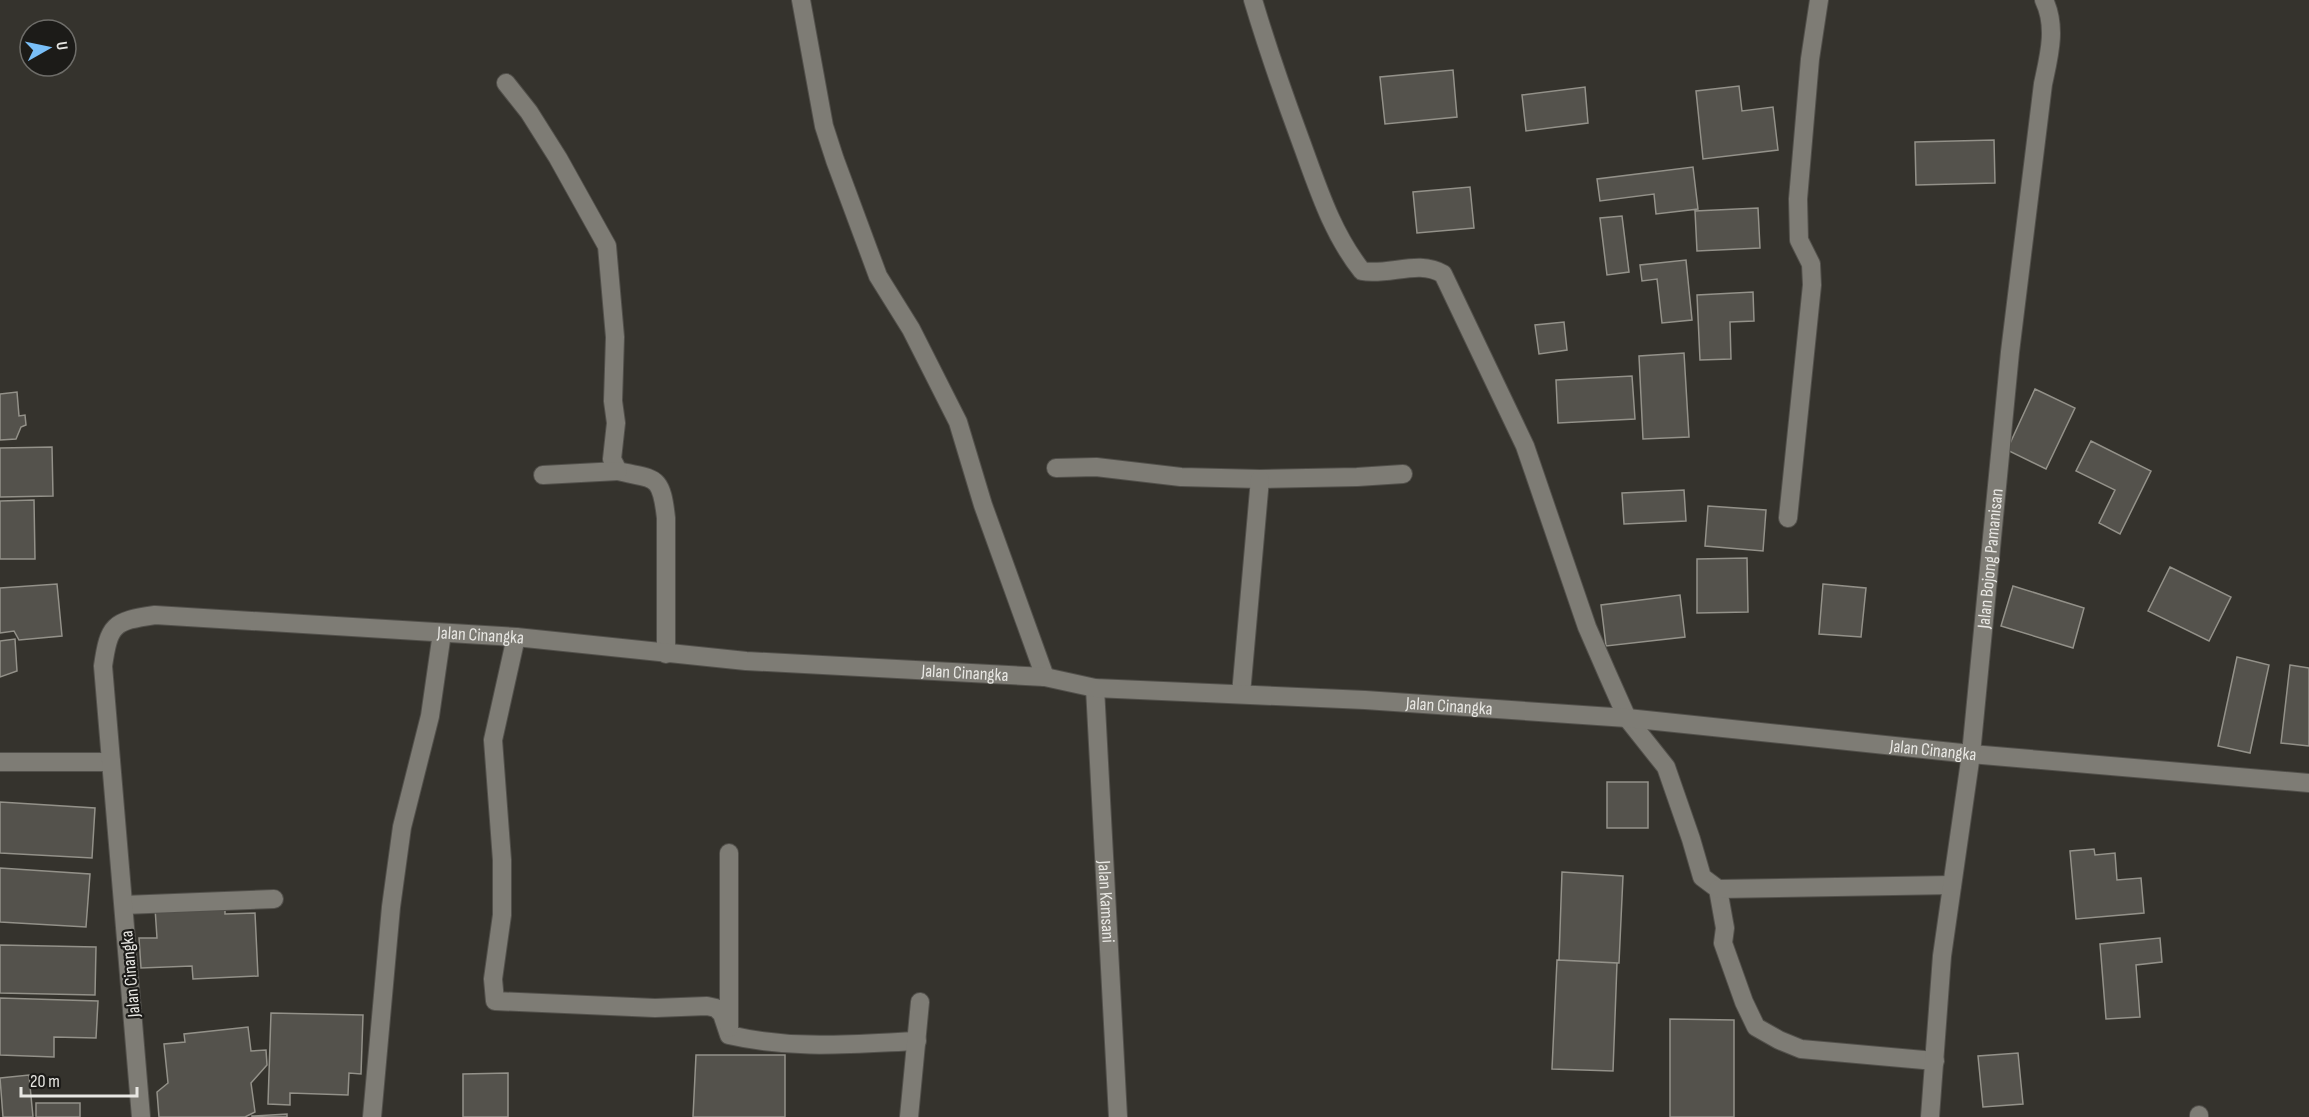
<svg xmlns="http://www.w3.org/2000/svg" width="2309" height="1117" viewBox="0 0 2309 1117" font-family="'Sofia Sans Condensed',sans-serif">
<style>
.building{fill:#54524c;stroke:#939189;stroke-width:1.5}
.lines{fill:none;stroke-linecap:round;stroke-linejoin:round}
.street-casing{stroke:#52504b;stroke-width:20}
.street{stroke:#7e7c75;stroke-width:18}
.labels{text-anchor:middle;stroke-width:4.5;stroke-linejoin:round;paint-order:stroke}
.street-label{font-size:18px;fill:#e8e7e3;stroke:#1c1b18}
</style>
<rect width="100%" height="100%" fill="#35332d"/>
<path class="building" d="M1453 70 1457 117 1385 124 1380 77Z
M1739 86 1742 111 1773 107 1778 150 1703 159 1696 91Z
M1585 87 1588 123 1526 131 1522 95Z
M1994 140 1995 183 1916 185 1915 142Z
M1693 167 1698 209 1656 214 1654 194 1600 201 1597 179Z
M1470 187 1474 228 1417 233 1413 192Z
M1758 208 1760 248 1697 251 1695 211Z
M1622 216 1629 272 1607 275 1600 218Z
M1686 260 1692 320 1662 323 1657 279 1642 281 1640 265Z
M1753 292 1754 321 1730 322 1731 359 1700 360 1697 295Z
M1564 322 1567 350 1539 354 1535 325Z
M1684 353 1689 437 1643 439 1639 356Z
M1632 376 1635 419 1558 423 1556 380Z
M2035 389 2075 408 2046 469 2007 450Z
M17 392 19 416 25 415 26 425 21 427 16 439 0 440V394Z
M2091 441 2151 471 2120 534 2099 523 2115 490 2076 471Z
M52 447 53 496 0 497V448Z
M1684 490 1686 521 1624 524 1622 493Z
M34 500 35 559H0V501Z
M1708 506 1766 510 1763 551 1705 546Z
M1747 558 1748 612 1697 613V559Z
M2170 567 2231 597 2209 641 2148 611Z
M57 584 62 636 19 640 14 631 0 633V588Z
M1823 584 1866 588 1861 637 1819 634Z
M2013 586 2084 608 2073 648 2001 626Z
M1680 595 1685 637 1606 646 1601 605Z
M15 639 17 671 0 677V641Z
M2237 657 2269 665 2250 753 2218 746Z
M2290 665 2309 668V746L2281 743Z
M1607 782H1648V828H1607Z
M0 802 95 808 92 858 0 853Z
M2094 849 2095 855 2115 853 2117 880 2141 878 2144 913 2076 919 2070 851Z
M0 868 90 874 86 927 0 922Z
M1562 872 1623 876 1619 963 1559 960Z
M225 904V914L255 913 258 976 193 979 192 966 141 968 139 938H157L155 908Z
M2160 938 2162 962 2136 965 2140 1017 2106 1019 2100 944Z
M0 945 96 947 95 995 0 993Z
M1557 960 1617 963 1613 1071 1552 1069Z
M0 998 98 1001 96 1038 54 1037V1057L0 1055Z
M271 1013 363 1015 361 1074 349 1073 348 1095 290 1093V1105L268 1104Z
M1670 1019 1734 1020V1117H1670Z
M248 1027 251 1051 266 1050 267 1065 251 1083 255 1112 245 1117H159L157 1092 168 1083 164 1044 185 1042 184 1034Z
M2018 1053 2023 1104 1983 1107 1978 1056Z
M696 1055H785V1117H693Z
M508 1073V1117H463V1074Z
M29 1075 33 1117H3L0 1078Z
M36 1103H80V1117H36Z
M287 1114V1117H252V1116Z"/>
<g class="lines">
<defs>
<g id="street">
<path d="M801 0 824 126 835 160 878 276 911 329 958 422 983 505 1045 677"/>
<path d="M1253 0C1267 47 1283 93 1300 139 1317 185 1331 232 1362 271 1389 276 1419 259 1443 274L1525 446 1587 627 1607 673 1627 718 1666 767 1691 839 1702 877 1718 889 1725 928 1723 943 1744 1002 1756 1027 1779 1040 1801 1049 1935 1061"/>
<path d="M506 83 529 112 558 158 607 246 615 337 613 401 616 423 612 459 618 471C655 480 661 473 666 518V654"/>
<path d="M1056 468 1096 467 1181 477 1260 479 1357 477 1403 474"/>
<path d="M543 475 618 471"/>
<path d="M1788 518 1812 285 1811 264 1799 240 1798 199 1810 59 1819 0"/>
<path d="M516 637 493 740 502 860V915L493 979 495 1001 655 1008 707 1006 716 1008 722 1014 729 1035C794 1050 851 1044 917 1041"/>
<path id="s1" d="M1095 688 1118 1117"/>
<path d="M1241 694 1260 479"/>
<path d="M0 762H111"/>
<path d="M1718 889 1952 885"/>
<path d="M124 905 274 899"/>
<path d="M729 1028V853"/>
<path id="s2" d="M141 1117 103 666C109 625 113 621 155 615L516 637 746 661 1045 677 1095 688 1365 700 1627 718 1971 754 2309 783"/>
<path d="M372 1117 391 907 402 827 430 716 442 633"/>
<path d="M909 1117 920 1002"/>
<path id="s3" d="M1930 1117 1942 956 1971 754 2010 352 2043 84C2049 56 2057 27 2044 0"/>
<path d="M2199 1117V1115"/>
</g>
</defs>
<use href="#street" class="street-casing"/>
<use href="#street" class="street"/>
</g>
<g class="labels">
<g class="street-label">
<text dy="6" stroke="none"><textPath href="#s3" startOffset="562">Jalan Bojong Pamanisan</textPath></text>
<text dy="6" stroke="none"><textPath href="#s2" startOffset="862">Jalan Cinangka</textPath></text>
<text dy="6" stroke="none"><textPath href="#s2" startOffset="1348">Jalan Cinangka</textPath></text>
<text dy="6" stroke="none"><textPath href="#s2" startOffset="1834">Jalan Cinangka</textPath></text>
<text dy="6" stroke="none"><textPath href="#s2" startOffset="2320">Jalan Cinangka</textPath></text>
<text dy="6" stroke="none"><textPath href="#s1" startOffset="214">Jalan Kamsani</textPath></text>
<text transform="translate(130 974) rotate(-95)" y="6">Jalan Cinangka</text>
</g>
</g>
<g transform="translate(48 48) rotate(81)"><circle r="28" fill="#1c1b18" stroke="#6e6d69" stroke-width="1.5"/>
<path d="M0-4.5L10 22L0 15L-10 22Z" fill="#79bff8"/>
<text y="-9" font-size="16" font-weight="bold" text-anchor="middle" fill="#e8e7e3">U</text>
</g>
<path d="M21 1087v9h116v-9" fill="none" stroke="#e8e7e3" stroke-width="3"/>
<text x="30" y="1087" font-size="18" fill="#e8e7e3" stroke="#1c1b18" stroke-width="4.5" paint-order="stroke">20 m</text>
</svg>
